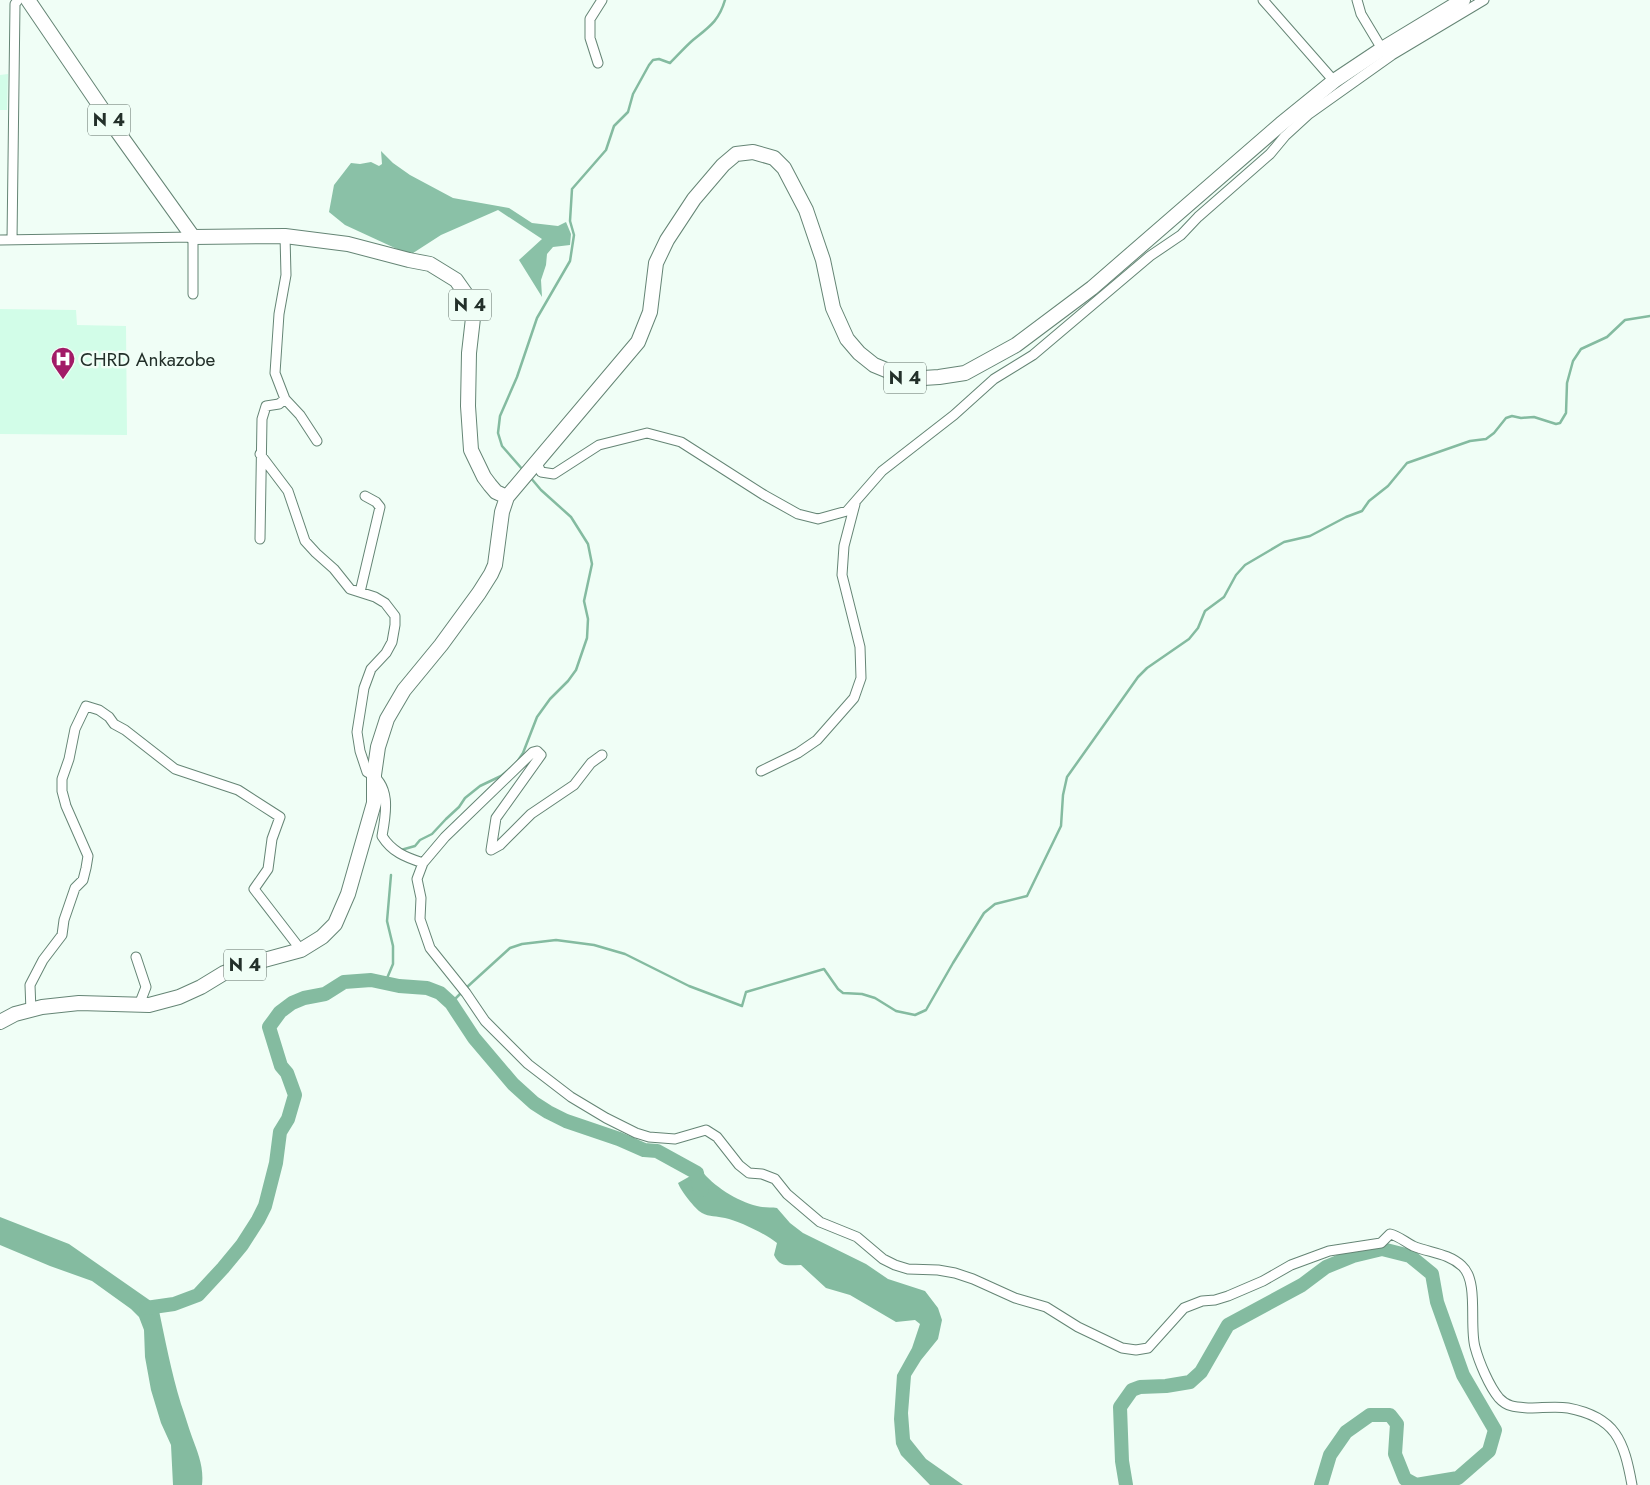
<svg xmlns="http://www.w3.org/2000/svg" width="1650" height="1485" viewBox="0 0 1650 1485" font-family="Jost,sans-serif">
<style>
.built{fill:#d2fde8}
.forest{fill:#8ac1a7}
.water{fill:#84bba0}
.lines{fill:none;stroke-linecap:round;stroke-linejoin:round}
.stream{stroke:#84bba0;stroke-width:2.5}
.river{stroke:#84bba0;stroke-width:14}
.street-casing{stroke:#658575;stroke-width:11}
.primary-casing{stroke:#658575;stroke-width:16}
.street{stroke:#fff;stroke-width:9}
.primary{stroke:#fff;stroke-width:14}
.labels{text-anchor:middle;stroke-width:5;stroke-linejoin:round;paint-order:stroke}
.shield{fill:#f0fef6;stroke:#606e67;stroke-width:1}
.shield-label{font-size:18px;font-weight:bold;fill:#23302a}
.poi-label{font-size:19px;fill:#23302a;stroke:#f0fef6;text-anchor:start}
</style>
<rect width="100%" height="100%" fill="#f0fef6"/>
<path class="built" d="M8 74 7 110H0V75Z
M0 309 76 310 77 325 126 326 127 435 0 434Z"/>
<path class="forest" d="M381 151 393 163 410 175 453 198 509 208 532 223 558 226 566 222 571 234 570 245 553 247 547 254 546 265 541 280 542 297 519 260 542 239 498 210 441 235 410 255 345 225 329 212 334 185 351 163 360 164 371 162 379 166 382 164Z"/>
<path class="water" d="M701 1170C713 1186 737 1201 757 1206 763 1208 771 1207 777 1208L790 1223 803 1233 866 1264 888 1279 925 1291 938 1308 942 1320 938 1339 921 1360 911 1376 908 1413 910 1439 926 1459 963 1485H930L901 1455 896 1444 894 1419 897 1375 912 1348 920 1324 915 1320 896 1322 850 1295 826 1288 801 1265C789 1265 780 1268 774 1255L777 1243C766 1234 739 1221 725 1218 717 1216 709 1217 702 1213 695 1209 681 1191 678 1183Z
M0 1217 69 1244 158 1306C165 1339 171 1371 181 1404 185 1415 188 1426 192 1437 198 1453 204 1467 202 1485H173L171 1445 161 1423 151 1390 145 1357 144 1330 139 1317 131 1309 92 1281 50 1266 0 1245Z"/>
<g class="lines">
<path class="stream" d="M523 470 502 446 498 433 500 416 517 377 537 318 570 261 574 235 570 221 572 189 606 150 614 126 628 112 633 94 649 65 653 60 659 59 670 63C678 55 685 47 693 40 709 27 719 21 725 0
M517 762 523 753 537 717 550 699 568 681 576 670 587 638 588 619 584 601 592 564 588 544 571 517 541 490 530 477
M401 850 415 846 420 840 432 834 446 819 459 807 465 798 480 786 501 776 511 768
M385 983 393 964V946L387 921 391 875
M466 988 510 948 522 944 556 940 594 945 625 954 689 986 742 1006 746 992 824 969 838 989 843 993 862 994 875 998 896 1011 915 1015 926 1010 953 963 984 913 995 904 1027 896 1061 826 1063 795 1067 777 1138 677 1147 668 1189 639 1198 628 1205 611 1224 597 1236 575 1245 565 1284 542 1310 536 1346 517 1362 511 1369 501 1388 486 1407 463 1470 441 1486 439 1494 433 1506 418 1512 416 1521 418 1534 417 1556 424 1560 423 1566 413 1567 383 1573 361 1581 349 1607 337 1625 320 1650 316
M451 1003 462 992"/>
<path class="river" d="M146 1308 174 1304 198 1295 223 1268 242 1245 258 1220 265 1206 276 1163 280 1132 288 1119 295 1095 287 1073 281 1066 269 1027 280 1012 292 1003 304 998 325 994 344 982 371 980 399 986 427 988 440 993 451 1003 474 1038 513 1084 534 1103 548 1112 566 1121 619 1139 644 1150 657 1151 697 1173 699 1187 702 1190
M1126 1485 1122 1461 1120 1407 1132 1390 1140 1387 1166 1386 1190 1382 1201 1372 1228 1325 1302 1285 1326 1267 1353 1256 1382 1249 1410 1256 1432 1274 1437 1302 1463 1375 1495 1430 1489 1451 1458 1478 1416 1485 1405 1479 1395 1454 1397 1424 1390 1415H1370L1346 1432 1330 1455 1321 1485"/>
<defs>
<path id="street" d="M1263 0 1334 81
M1357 0 1361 14 1382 49
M598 63 590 38V19L602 0
M0 240 193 237V294
M12 240 15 4 18 0
M285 399 300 415 317 441
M260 454 288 491 305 541 316 553 334 569 350 589 375 597 385 603 395 616V625L392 642 386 653 371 669 364 688 357 732 360 751 367 772C392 784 386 814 382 836 392 852 405 857 423 863L445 837 533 752 537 751 541 755 496 818 491 850 500 845 531 814 574 785 591 763 602 755
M537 463 541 472 554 474 599 445 647 433 681 442 764 495 798 514 818 519 847 511 882 471 954 415 994 379 1033 355 1150 256 1181 235 1198 217 1270 154 1285 136 1309 114 1392 55 1484 0
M260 539 262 419 266 406 279 404 285 399 275 373 279 314 286 275 285 236
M360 592 380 507 376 502 365 496
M761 771 798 753 817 740 854 698 861 678 860 647 842 575 844 546 855 504
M423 863 417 879 421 898 420 919 430 948 466 993 485 1021 528 1064 571 1097 606 1118 636 1133 649 1137 675 1139 706 1130 717 1137 739 1165 749 1173 762 1174 775 1179 787 1194 820 1222 857 1237 883 1259 895 1265 908 1269 938 1270 955 1273 973 1279 1015 1298 1046 1307 1078 1327 1122 1348 1136 1350 1148 1348 1184 1308 1202 1301 1215 1300 1228 1296 1263 1281 1291 1265 1329 1251 1381 1243 1390 1234C1399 1236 1405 1242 1413 1246 1430 1253 1448 1253 1462 1266 1479 1281 1469 1326 1475 1347 1479 1362 1489 1386 1499 1398 1508 1408 1518 1407 1530 1408 1542 1408 1556 1406 1568 1408 1616 1417 1624 1441 1632 1485
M136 957 146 987 139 1005
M31 1011 30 985 43 960 62 935 64 920 75 888 83 880 86 868 88 856 66 806 62 791V779L69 759 75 729 86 706 99 710 109 717 114 724 125 730 175 769 238 790 280 817 272 839 268 869 254 889 301 950"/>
<path id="primary" d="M28 0 115 128 193 237 285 236 348 244 409 260 430 264 456 280 468 297 473 318 469 353 468 406 471 450 484 477 490 485 496 492 507 497
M0 1022 15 1014 42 1007 79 1003 149 1005 179 997 201 987 224 973 246 965 301 950 322 937 335 924 348 894 374 803V775L378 747 387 719 404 690 441 645 479 593 491 574 495 565 502 512 507 497 638 342 650 312 656 263 667 240 694 199 723 165 736 154 753 152 774 158 784 168 806 210 823 260 833 308 847 339 859 353 874 365 908 379 939 377 965 373 1016 345 1092 288 1281 124 1334 81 1382 49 1463 0"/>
</defs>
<use href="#street" class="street-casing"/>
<use href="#primary" class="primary-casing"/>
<use href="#street" class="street"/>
<use href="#primary" class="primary"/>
</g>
<defs>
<symbol id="hospital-pin" viewBox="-11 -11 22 30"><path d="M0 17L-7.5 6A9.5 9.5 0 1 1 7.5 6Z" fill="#a21b67" stroke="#f0fef6"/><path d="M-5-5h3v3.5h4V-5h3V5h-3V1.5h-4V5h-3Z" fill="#fff"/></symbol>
</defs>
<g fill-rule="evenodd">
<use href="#hospital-pin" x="49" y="345" width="28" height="38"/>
</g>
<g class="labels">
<g class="shield">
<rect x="88" y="104.5" width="42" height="31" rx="4"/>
<rect x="449" y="289.5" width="42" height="31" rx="4"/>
<rect x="884" y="362.5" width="42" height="31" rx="4"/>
<rect x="224" y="949.5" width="42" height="31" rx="4"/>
</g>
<g class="shield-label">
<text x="109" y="126">N 4</text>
<text x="470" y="311">N 4</text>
<text x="905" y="384">N 4</text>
<text x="245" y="971">N 4</text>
</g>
<g class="poi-label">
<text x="80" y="366">CHRD Ankazobe</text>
</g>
</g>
</svg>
